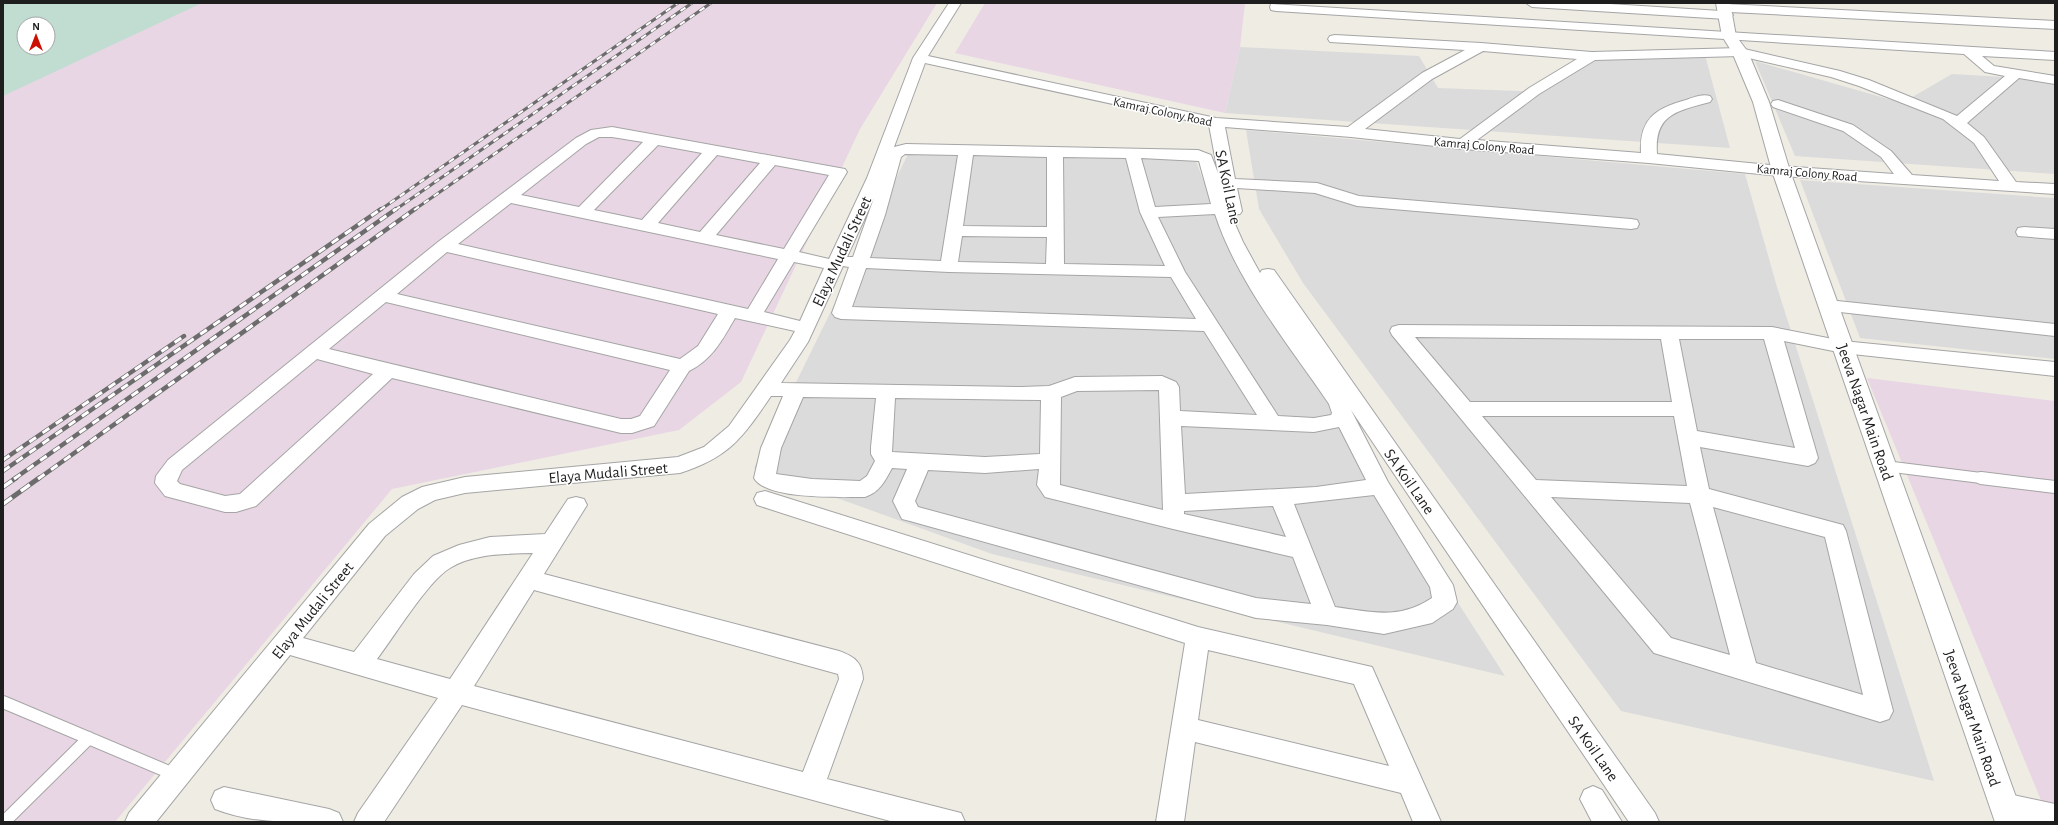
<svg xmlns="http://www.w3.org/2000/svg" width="2058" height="825" viewBox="0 0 2058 825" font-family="'Alegreya Sans',sans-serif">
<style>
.residential{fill:#dcdbdb}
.industrial{fill:#e8d6e4;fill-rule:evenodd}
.wetland{fill:#c1ddd2;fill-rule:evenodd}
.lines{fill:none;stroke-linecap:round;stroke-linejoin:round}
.service-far1-casing{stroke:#a5a5a5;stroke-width:12}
.service-casing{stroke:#a5a5a5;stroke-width:14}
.minor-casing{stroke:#a5a5a5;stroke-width:2}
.tertiary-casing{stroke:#a5a5a5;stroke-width:2}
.service-far1{stroke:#fff;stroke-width:10}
.service{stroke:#fff;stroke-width:12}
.minor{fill:#fff;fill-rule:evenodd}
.tertiary{fill:#fff;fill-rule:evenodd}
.rail-far2-casing{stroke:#6c6c6c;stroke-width:3}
.rail-far1-casing{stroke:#6c6c6c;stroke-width:4.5}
.rail-casing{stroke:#6c6c6c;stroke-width:5}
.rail-far2{stroke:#fff;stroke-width:2;stroke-dasharray:6;stroke-linecap:butt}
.rail-far1{stroke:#fff;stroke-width:3;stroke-dasharray:8;stroke-linecap:butt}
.rail{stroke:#fff;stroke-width:3.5;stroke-dasharray:11;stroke-linecap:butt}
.labels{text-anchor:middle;stroke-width:3;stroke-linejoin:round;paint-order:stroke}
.far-street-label{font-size:13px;fill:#1e1e1e;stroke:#fff}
.street-label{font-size:16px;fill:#1e1e1e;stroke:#fff}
</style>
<rect width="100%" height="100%" fill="#efece4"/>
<path class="residential" d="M1240 47 1419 56 1438 88 1543 92 1593 61 1705 55 1730 148 1225 113Z
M1755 61 1902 103 1952 74 2055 80V174L1795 156Z
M1246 130 1745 174 1777 287 1934 781 1621 711 1303 283 1259 209Z
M912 146 1192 151 1229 246 1505 676 992 554 754 468Z
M1800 180 2055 198V359L1860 338Z"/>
<path class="industrial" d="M3 3H937L860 129 741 382 679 430 392 489 115 822H3ZM24 24H48V48H24Z
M985 3H1245L1240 47 1225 113 955 53Z
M1867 378 2055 401V822H2050Z"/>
<path class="wetland" d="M3 3H202L3 96ZM24 24H48V48H24Z"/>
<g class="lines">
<defs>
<path id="service-far1" d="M1885 466 1989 479"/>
<path id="service" d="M1981 478 2055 487
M3 702 176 775
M4 822 89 738"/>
<path id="minor" d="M949 3H961L928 56 1216 118 1348 127 1422 73 1465 50 1330 42 1328 39 1330 36 1335 35 1481 43 1592 52 1740 48 1840 71 1869 80 1957 116 2005 76 1985 72 1964 54 1276 11 1271 10 1270 7 1271 4 2055 52V60L1982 56 1994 66 2055 76V84L2019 78 1967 123 1984 137 2016 182 2055 184V194L1781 176 1649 163 1463 149 1351 137 1225 127 1235 179 1317 183 1359 196 1631 219 1637 220 1639 224 1637 228 1631 229 1357 206 1315 193 1237 188 1242 211 1240 214 1231 215 1243 242 1260 273 1262 270 1268 269 1274 270 1655 813 1659 822H1629L1351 410 1388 482 1453 585 1457 602 1453 609 1432 623 1384 634 1327 625 1256 618 910 521 902 519 893 501 907 469 892 468C885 481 880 492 865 497 842 497 766 500 754 478L761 448 783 396H771C743 437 730 457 680 473L465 493 435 500 418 509 385 536 303 638 354 652 414 574 433 556 459 545 490 537 545 534 568 499 576 497 584 499 587 505 544 574 839 651C855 657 862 662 863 679L827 779 961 813 965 822H894L462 705 384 822H354L358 813 438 698 290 655 156 822H125L129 813 369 524 402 497 422 487 465 477 678 457 704 447 729 426 790 340 795 331 735 318C723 339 712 360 689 371L654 426 632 433H621L392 378 256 506 236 512H225L165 496 155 483 156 476 168 460 438 242 576 138 591 130 612 127 845 169 847 172 799 252 829 259 867 178 913 58ZM1483 51 1577 59 1529 88 1460 139 1365 129 1432 79ZM1740 56 1831 77 1859 86 1943 119 1974 143 1999 181 1912 175 1891 151 1853 125 1778 100 1773 101 1771 104 1773 107 1843 131 1881 157 1894 174 1781 166 1657 154C1654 114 1677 111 1710 102L1712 99 1710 96C1702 94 1694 97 1686 100 1656 108 1639 119 1641 153L1477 140 1539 94 1595 60ZM925 63 1209 125 1218 173 1211 155 1198 150 906 144 894 147ZM599 137H612L643 142 579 207 521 195 586 144ZM658 145 702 153 642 220 594 210ZM905 154 958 155 941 261 870 258 885 215 901 157ZM717 155 760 163 700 232 658 223ZM973 155 1047 157V227L963 226ZM1063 157 1126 158 1140 212 1165 266 1064 264ZM1141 158 1199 161 1211 204 1155 207ZM775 165 829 175 784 249 716 235ZM874 198 853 257H847ZM511 203 778 259 748 309 458 244ZM1215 214C1237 282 1289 345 1329 404L1332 413 1331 415 1314 418 1278 416 1185 272 1158 217ZM962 236 1047 237 1046 264 958 262ZM447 252 718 314 698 346 680 359 397 294ZM794 262 824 268 800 321 764 312ZM843 266 849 267 832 313 835 317 841 319 1204 331 1257 415 1180 411 1179 387 1176 382 1162 376 1075 377 1049 386 1021 387 781 383 808 342ZM866 268 949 272 1171 277 1196 319 852 307ZM386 302 670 370 640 416 631 419H621L329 349ZM317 359 373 374 240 494 225 496 180 484 177 481 182 470ZM1159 390 1163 510 1060 485 1061 397 1077 391ZM803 397 876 398 871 447V454L875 461 867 476 860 481 812 479 776 474 781 448ZM895 398 1041 400 1040 454 985 457 892 452ZM1181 426 1314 432 1339 427 1366 480 1316 487 1185 494ZM1039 469 1037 485 1045 497 1173 529 1293 557 1311 604 1256 598 918 507 915 501 928 470 985 473ZM1374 495 1430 587 1432 598C1399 620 1372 612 1335 607L1294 504ZM1273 506 1286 537 1184 514V511ZM533 553 450 679 377 659C394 637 428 581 450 568 474 553 506 554 533 553ZM534 590 838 674 839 679 803 772 474 686Z
M1526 3H1594L1721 11 1719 8 1725 4 2055 21V29L1730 12 1733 15 1726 19 1532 7Z
M2024 227 2055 229V239L2018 236 2016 232 2018 228Z
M1828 300 2055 324V336L1822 310 1819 306 1822 302Z
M1399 325 1772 327 1843 341 2055 362V376L1843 353 1784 341 1818 458 1815 463 1808 466 1700 447 1709 489 1843 525 1846 531 1893 711 1889 719 1880 722 1654 653 1392 335 1390 331 1392 327ZM1415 337 1661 339 1672 402H1470ZM1679 339H1764L1795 448 1697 431ZM1482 416H1674L1687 486 1536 480ZM1551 497 1690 503 1730 655 1671 638ZM1713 507 1825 537 1863 695 1756 663Z
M765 491 1198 627 1372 667 1441 822H1413L1401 793 1195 742 1184 822H1156L1185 643 757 505 754 499 757 493ZM1208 650 1354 684 1389 766 1198 720Z
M1593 786 1602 790 1622 822H1592L1580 799 1584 790Z
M224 787 329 809 339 813 343 822C299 822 256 825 215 809L211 800 215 791Z
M2004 793 2055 804V822H2019L1994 815 1991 806 1994 797Z"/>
<path id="tertiary" d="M1716 3H1730L1736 36 1748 52 1769 102 1790 171 2025 822H1995L1772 171 1753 102 1732 52 1722 36Z"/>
</defs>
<use href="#service-far1" class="service-far1-casing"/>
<use href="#service" class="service-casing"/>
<use href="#minor" class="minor-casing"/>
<use href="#tertiary" class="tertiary-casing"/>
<use href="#service-far1" class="service-far1"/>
<use href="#service" class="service"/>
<use href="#minor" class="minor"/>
<use href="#tertiary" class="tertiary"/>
<defs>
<path id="rail-far2" d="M380 210 678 3
M395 210 692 3
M414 210 711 3"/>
<path id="rail-far1" d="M3 460 184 336
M3 471 381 209
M14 479 396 209
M38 479 415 209"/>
<path id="rail" d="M3 487 16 478
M3 504 39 478"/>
</defs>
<use href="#rail-far2" class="rail-far2-casing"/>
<use href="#rail-far1" class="rail-far1-casing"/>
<use href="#rail" class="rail-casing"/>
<use href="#rail-far2" class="rail-far2"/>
<use href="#rail-far1" class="rail-far1"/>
<use href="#rail" class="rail"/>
</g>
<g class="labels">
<g class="far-street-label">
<text transform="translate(1163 111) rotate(12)" y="5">Kamraj Colony Road</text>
<text transform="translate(1484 145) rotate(5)" y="5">Kamraj Colony Road</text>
<text transform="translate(1807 172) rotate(5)" y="5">Kamraj Colony Road</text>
</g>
<g class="street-label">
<text transform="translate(1229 187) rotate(78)" y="6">SA Koil Lane</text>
<text transform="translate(841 251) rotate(-65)" y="6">Elaya Mudali Street</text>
<text transform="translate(1866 412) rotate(71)" y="6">Jeeva Nagar Main Road</text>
<text transform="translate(608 472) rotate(-5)" y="6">Elaya Mudali Street</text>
<text transform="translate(1410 481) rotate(55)" y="6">SA Koil Lane</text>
<text transform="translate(312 610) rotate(-51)" y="6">Elaya Mudali Street</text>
<text transform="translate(1973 718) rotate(71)" y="6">Jeeva Nagar Main Road</text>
<text transform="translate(1594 748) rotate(55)" y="6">SA Koil Lane</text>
</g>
</g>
<rect width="2058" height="825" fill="none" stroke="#1e1e1e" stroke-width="8"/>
<g transform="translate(36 36)"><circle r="19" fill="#ffffff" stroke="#a5a5a5"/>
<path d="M0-3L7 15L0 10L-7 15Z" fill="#cc0f01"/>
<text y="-6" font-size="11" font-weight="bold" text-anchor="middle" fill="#1e1e1e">N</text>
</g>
</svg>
